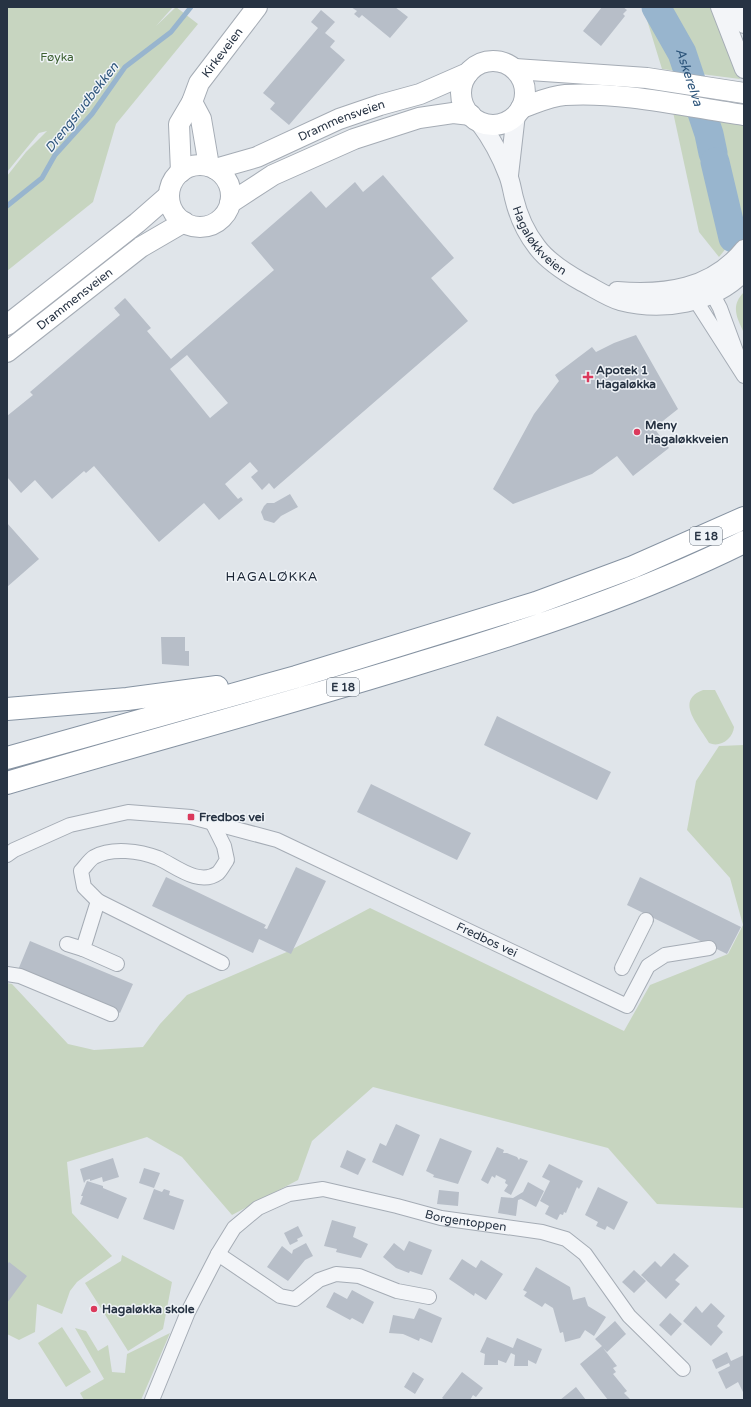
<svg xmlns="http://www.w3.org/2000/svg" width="751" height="1407" viewBox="0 0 751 1407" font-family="'Varela Round',sans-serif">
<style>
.green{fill:#c7d5c0}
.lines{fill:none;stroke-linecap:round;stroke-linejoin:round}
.stream{stroke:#98b5ce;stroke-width:5}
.river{stroke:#98b5ce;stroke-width:29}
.building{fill:#b7bec8;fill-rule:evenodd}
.minor-casing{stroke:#a5acb5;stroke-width:16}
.tertiary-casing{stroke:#a5acb5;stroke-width:20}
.secondary-casing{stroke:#a5acb5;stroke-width:22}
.motorway-casing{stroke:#8693a2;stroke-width:24}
.minor{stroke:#f3f5f8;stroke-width:14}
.tertiary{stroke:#f3f5f8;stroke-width:18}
.secondary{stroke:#fff;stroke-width:20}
.motorway{stroke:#fff;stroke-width:22}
.poi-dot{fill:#db395c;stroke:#f0f4f8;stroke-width:1.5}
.labels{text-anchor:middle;stroke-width:3;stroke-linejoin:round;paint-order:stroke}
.shield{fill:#f0f4f8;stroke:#636d79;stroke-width:1}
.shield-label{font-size:11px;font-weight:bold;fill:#273343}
.street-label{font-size:12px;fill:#273343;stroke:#f0f4f8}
.park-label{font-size:12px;fill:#3e6133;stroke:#f0f4f8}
.poi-label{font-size:12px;font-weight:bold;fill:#273343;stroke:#f0f4f8;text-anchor:start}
.water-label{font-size:13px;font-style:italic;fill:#2d557b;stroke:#f0f4f8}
.neighbourhood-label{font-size:13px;letter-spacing:1px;fill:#192434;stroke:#f0f4f8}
</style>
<rect width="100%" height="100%" fill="#e0e5ea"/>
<path class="green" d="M7 7H173L156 26 176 7 198 24 116 124 93 202 7 271V176L26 152 47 131 39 133 7 172Z
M643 7H711L740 79 662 69Z
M673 112 744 122V226L719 257 699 232Z
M744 292V333C737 318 730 306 744 292Z
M703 690H715L734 727C733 739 720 748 709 743 699 725 674 701 703 690Z
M744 745V1208L657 1204 608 1148 373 1087 312 1141 298 1180 232 1215 182 1157 147 1137 67 1162 72 1213 112 1256 77 1282 70 1291 62 1314 37 1304 35 1332 19 1340 7 1334V983L12 984 68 1044 94 1050 143 1047 160 1024 187 995 289 951 370 908 624 1031 650 985 728 954 743 925 730 878 687 830 696 781 719 746Z
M122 1255 172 1282 163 1329 128 1351 85 1283 121 1261Z
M62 1327 91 1372 66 1387 38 1343Z
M75 1328 86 1331 98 1351 108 1345 112 1372 125 1373 127 1354 170 1333 141 1400H84L80 1393 104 1379Z"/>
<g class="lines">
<path class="stream" d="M7 206 42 178 55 155 92 114 125 67 171 32 191 7"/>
<g class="river">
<path id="s1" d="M656 7 682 53 709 134 713 153"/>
<path d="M715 162 733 238"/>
</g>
</g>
<path class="building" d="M351 7H395L408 17 390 38 362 15 359 18 354 14 357 11Z
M602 7H623L627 10 623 14 625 16 601 46 583 31Z
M321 10 335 22 325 33 335 41 330 47 345 60 289 125 270 109 275 103 263 93 318 28 311 22Z
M383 175 454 258 431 278 468 321 274 489 269 483 262 490 251 477 258 471 250 462 225 484 238 499 241 497 243 500 219 520 204 503 159 542 94 466 86 473 84 471 52 499 35 480 21 493 7 477V416L33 395 30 392 120 315 114 308 125 298 151 328 147 331 171 359 274 270 251 243 311 191 326 208 355 182 363 192ZM187 355 228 403 210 418 170 369Z
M636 335 678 409 654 428 669 448 633 476 617 456 592 474 513 504 493 489 534 414 559 381 555 375 592 347 596 352 614 343Z
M290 494 298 507 281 516 274 523 264 520 261 512 264 506 267 503H274Z
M7 523 39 559 7 587Z
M161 637H185V651H189V666L162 664Z
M497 716 611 772 597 800 484 745Z
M371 784 471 833 457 860 357 812Z
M296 867 326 881 291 954 259 939 253 953 152 906 166 877 266 925 264 928 267 929Z
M640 877 741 927 727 954 627 905Z
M30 941 133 984 120 1013 18 970Z
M396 1124 420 1135 403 1176 372 1162 380 1143 386 1146Z
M440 1138 472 1151 458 1184 433 1177 434 1175 426 1171Z
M497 1147 504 1150 503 1153H507L517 1157 519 1160 520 1158 528 1161 511 1195 504 1191 508 1185 505 1183 506 1180 496 1175 495 1178 492 1176 488 1184 481 1180Z
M347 1150 366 1159 358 1175 340 1167Z
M113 1158 119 1177 103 1182 102 1177 90 1181V1179L86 1180 84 1183 80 1169Z
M549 1164 583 1181 579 1189 577 1187 566 1213 564 1212 563 1215 560 1214 557 1220 545 1214 549 1206 540 1201 550 1181 542 1177Z
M144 1168 160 1173 154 1188 139 1183Z
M87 1181 103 1186V1188L127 1198 118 1219 80 1204 83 1196H81Z
M528 1182 544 1191 536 1207 521 1199 518 1200 516 1216 498 1213 501 1197 513 1198 523 1192Z
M598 1187 628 1202 614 1230 607 1226 605 1230 596 1226 598 1222 585 1215Z
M154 1189 162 1192 164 1189 170 1191 169 1195 184 1200 174 1230 143 1219Z
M439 1190 459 1192 458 1206 437 1204Z
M332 1220 356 1227 353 1237 368 1244 361 1258 336 1252 337 1249 324 1246Z
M298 1226 303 1236 297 1239 298 1241 290 1245 284 1233Z
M409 1241 432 1250 422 1275 410 1271 409 1273 396 1268 383 1257 394 1243 404 1251Z
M306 1243 313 1256 305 1260 288 1281 267 1267 282 1246 292 1254 293 1250Z
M674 1253 689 1266 675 1280 680 1284 666 1299 641 1275 655 1261 661 1267Z
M462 1259 476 1268 481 1260 503 1274 486 1300 475 1293 474 1296 449 1279Z
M9 1262 27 1276 7 1303V1265Z
M536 1267 570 1287 573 1300 585 1297 588 1306 606 1317 594 1336 585 1330 580 1338 565 1342 563 1332 560 1333 553 1308 545 1303 542 1307 524 1296 527 1292 523 1290Z
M634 1270 646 1281 634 1293 622 1282Z
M352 1290 374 1302 363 1324 352 1318 350 1320 326 1307 334 1292 347 1299Z
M711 1303 725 1316 717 1326 723 1332 711 1346 683 1321 696 1306 702 1313Z
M419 1308 442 1318 432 1343 420 1338 419 1341 403 1334 389 1333 393 1315 414 1319Z
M670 1313 682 1324 671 1336 659 1325Z
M615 1321 626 1334 607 1352 603 1348 617 1366 613 1368 616 1372 613 1374 627 1391 624 1393 631 1400H608L580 1364 602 1346 595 1339Z
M487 1337 513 1348 517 1338 542 1349 536 1364 528 1360V1366H514L515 1355 511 1353 506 1363 498 1360V1365H484L485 1354 480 1352Z
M727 1352 731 1361 744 1355V1394L738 1382 726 1389 718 1372 730 1366 729 1363 716 1369 712 1360Z
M413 1372 424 1379 415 1394 404 1387Z
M462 1372 483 1388 476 1397 473 1395 470 1400H445L442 1398Z
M576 1387 586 1400H560Z"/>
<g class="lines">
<defs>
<g id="minor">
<path d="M744 373 720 308 712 293 698 283 696 301 744 376"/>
<path d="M213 824 224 846 227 860C224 864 221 870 218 873 199 887 174 865 158 858 140 851 112 847 94 857 89 860 85 867 81 871L84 887 98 901 222 963"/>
<path id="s2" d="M7 855 14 850 70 825 128 812 191 817 277 840 627 1006 648 966 665 955 709 948"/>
<path d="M98 901 83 949 117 964"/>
<path d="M67 944 83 949"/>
<path d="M622 968 646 920"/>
<path d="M7 974 20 976 111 1014"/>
<path d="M218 1254 280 1296 295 1299 319 1280 336 1274 359 1276 397 1291 429 1297"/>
<path id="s3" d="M152 1400 188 1312 218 1254 234 1228 258 1208 289 1194 323 1189 397 1206 441 1218 542 1232 566 1239 585 1254 629 1316 683 1369"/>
</g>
<g id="tertiary">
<path d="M720 7 744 69"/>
<path d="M737 7 744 24"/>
<path id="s4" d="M479 122C491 138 501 156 508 175 511 182 512 190 514 198 518 215 526 233 537 247 548 262 566 273 582 282 594 288 607 297 620 301 662 312 713 304 744 272"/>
<path d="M509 175 516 114"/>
<path d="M617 291C665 295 712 289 744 249"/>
</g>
<g id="secondary">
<circle cx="493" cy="93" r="32"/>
<path d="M515 69 647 78 744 93"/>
<path d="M192 102 201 119 209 166"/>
<path d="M521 108C536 103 550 96 565 95 620 91 689 107 744 115"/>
<circle cx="200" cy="196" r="31"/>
<path id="s5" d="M215 169 257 157 339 119 380 105 420 94 468 73"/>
<path id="s6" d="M181 172 179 124 192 102 199 83 257 7"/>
<path d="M230 203 273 175 354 139 419 118 453 113 471 115"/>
<path d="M7 325 137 223 169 195"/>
<path id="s7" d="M7 352 141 247 184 222"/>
</g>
<path id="motorway" d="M7 709 127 699 217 687
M7 758 296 677 536 603 633 567 744 518
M7 783C145 742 285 705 423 662 532 629 641 593 744 542"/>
</defs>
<use href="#minor" class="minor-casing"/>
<use href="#tertiary" class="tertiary-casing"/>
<use href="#secondary" class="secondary-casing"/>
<use href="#motorway" class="motorway-casing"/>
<use href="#minor" class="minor"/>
<use href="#tertiary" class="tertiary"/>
<use href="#secondary" class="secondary"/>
<use href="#motorway" class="motorway"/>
</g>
<g class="poi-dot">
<path d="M586 371h4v4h4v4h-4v4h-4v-4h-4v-4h4z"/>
<circle cx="637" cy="432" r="4"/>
<rect x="187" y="813" width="8" height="8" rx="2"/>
<circle cx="94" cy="1309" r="4"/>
</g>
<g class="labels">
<g class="shield">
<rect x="690" y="527" width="32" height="18" rx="3"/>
<rect x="327" y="678" width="32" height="18" rx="3"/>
</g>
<g class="shield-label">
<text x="706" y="540">E 18</text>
<text x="343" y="691">E 18</text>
</g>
<g class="street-label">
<text dy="4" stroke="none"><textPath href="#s6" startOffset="132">Kirkeveien</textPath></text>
<text dy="4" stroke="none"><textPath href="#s5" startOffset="136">Drammensveien</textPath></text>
<text dy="4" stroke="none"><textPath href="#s4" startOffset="135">Hagaløkkveien</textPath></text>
<text dy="4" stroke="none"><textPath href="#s7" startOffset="86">Drammensveien</textPath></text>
<text dy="4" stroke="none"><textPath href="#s2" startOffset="514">Fredbos vei</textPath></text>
<text dy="4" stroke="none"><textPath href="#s3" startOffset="437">Borgentoppen</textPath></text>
</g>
<g class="park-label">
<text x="57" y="61">Føyka</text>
</g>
<g class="poi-label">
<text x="596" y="374">Apotek 1<tspan x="596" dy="14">Hagaløkka</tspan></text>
<text x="645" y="429">Meny<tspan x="645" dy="14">Hagaløkkveien</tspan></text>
<text x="199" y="821">Fredbos vei</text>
<text x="102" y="1313">Hagaløkka skole</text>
</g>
<g class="water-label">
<text dy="5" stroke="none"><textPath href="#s1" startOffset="78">Askerelva</textPath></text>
<text transform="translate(81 107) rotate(-52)" y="5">Drengsrudbekken</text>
</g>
<g class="neighbourhood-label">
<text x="272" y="581">HAGALØKKA</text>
</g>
</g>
<rect width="751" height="1407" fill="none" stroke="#273343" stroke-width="16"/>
</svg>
